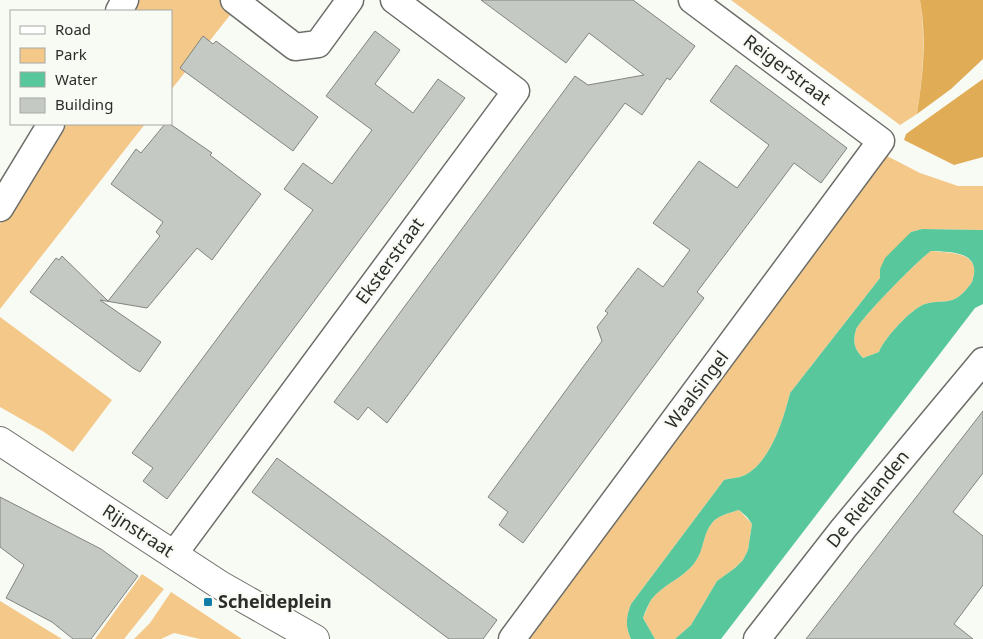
<svg xmlns="http://www.w3.org/2000/svg" width="983" height="639" viewBox="0 0 983 639" font-family="'Noto Sans',sans-serif">
<style>
.green{fill:#f3c888}
.forest{fill:#e1ac56}
.water{fill:#59c79c;fill-rule:evenodd}
.building{fill:#c5c9c4;stroke:#818480}
.lines{fill:none;stroke-linecap:round;stroke-linejoin:round}
.minor-casing{stroke:#6d6e6a;stroke-width:29}
.tertiary-casing{stroke:#6d6e6a;stroke-width:30}
.minor{stroke:#fff;stroke-width:26}
.tertiary{stroke:#fff;stroke-width:28}
.poi-dot{fill:#107ea7;stroke:#f8faf4;stroke-width:2}
.labels{text-anchor:middle;stroke-width:4.5;stroke-linejoin:round;paint-order:stroke}
.street-label{font-size:18px;fill:#2c2d2b;stroke:#f8faf4}
.poi-label{font-size:18px;font-weight:bold;fill:#2c2d2b;stroke:#f8faf4;text-anchor:start}
</style>
<rect width="100%" height="100%" fill="#f8faf4"/>
<path class="green" d="M137 0H220L234 10 171 90V11H130Z
M731 0H920C926 39 923 75 917 114L900 125Z
M61 124H145L0 309V224Z
M887 156 920 173 958 186H983V230L922 229 911 232 880 269V278L790 393C784 418 771 460 747 474 741 478 731 478 724 480L631 604C626 617 625 626 631 639H526Z
M931 251C951 253 983 251 972 282 967 289 961 297 952 300 942 303 929 300 919 307 907 314 883 340 879 352L863 358C855 350 852 342 856 330 859 320 920 258 931 251Z
M0 317 112 400 73 452 44 432 0 407Z
M739 510 752 524 748 550 743 560 735 568 717 581 691 625 675 639H655L643 618C646 612 648 605 651 600 664 583 687 577 697 559 704 547 703 534 712 523 718 515 730 513 739 510Z
M142 574 164 589 124 639H95Z
M171 592 242 639H200L174 633 161 639H134L150 623Z
M0 601 62 639H0Z"/>
<path class="forest" d="M920 0H983V59L951 89 917 114C923 75 927 39 920 0Z
M983 79V157L954 165 904 140 906 134Z"/>
<path class="water" d="M922 229 983 230V304L975 308 721 639H675L691 625 717 581 735 568 743 560 748 550 752 524 747 517 739 510C730 513 718 515 712 523 703 534 704 548 697 559 687 577 664 583 651 600 648 605 645 612 643 618L655 639H631C625 626 626 617 631 604L724 480C731 478 741 478 747 474 771 460 784 418 790 393L880 278V269L885 258 911 232ZM931 251C951 252 983 251 972 282 967 289 961 297 952 300 942 303 929 300 919 307 907 314 883 340 879 352L863 358C855 350 852 342 856 330 859 320 920 258 931 251Z"/>
<path class="building" d="M481 0H633L695 46 670 80 667 78 642 115 625 103 387 423 368 407 358 420 334 402 575 76 588 85 644 75 589 33 566 63Z
M375 31 400 50 375 84 413 113 438 79 465 98 167 499 143 481 153 468 132 453 313 210 284 189 303 163 332 184 372 130 326 96Z
M203 36 213 44 216 41 318 117 293 151 180 68Z
M736 65 847 148 821 183 794 163 697 292 704 298 523 543 499 525 508 512 488 497 602 341 597 327 608 313 605 311 638 268 663 287 690 250 653 223 699 161 737 188 769 145 710 101Z
M165 124H170L212 153 210 155 261 194 212 260 197 248 147 308 100 300 161 342 140 372 133 368 30 292 56 258 59 260 62 256 108 301 160 236 156 232 163 222 111 184 136 149 141 153Z
M983 411V473L953 512 983 536V585L954 624 973 639H806Z
M277 458 497 620 483 639H449L252 492Z
M0 497 101 549 138 576 91 639H73L52 622 6 598 24 565 0 547Z"/>
<g class="lines">
<defs>
<path id="minor" d="M234 0 295 47 318 44 350 0
M119 11 125 0
M0 208 51 124
M174 554 516 91 394 0
M512 639 881 141 692 0
M757 639 843 529 983 361"/>
<path id="tertiary" d="M0 441 220 585 315 639"/>
</defs>
<use href="#minor" class="minor-casing"/>
<use href="#tertiary" class="tertiary-casing"/>
<use href="#minor" class="minor"/>
<use href="#tertiary" class="tertiary"/>
</g>
<rect class="poi-dot" x="203" y="597" width="10" height="10" rx="2.5"/>
<g class="labels">
<g class="street-label">
<text transform="translate(787 70) rotate(37)" y="6">Reigerstraat</text>
<text transform="translate(390 261) rotate(-54)" y="6">Eksterstraat</text>
<text transform="translate(697 390) rotate(-53)" y="6">Waalsingel</text>
<text transform="translate(868 499) rotate(-51)" y="6">De Rietlanden</text>
<text transform="translate(138 531) rotate(33)" y="6">Rijnstraat</text>
</g>
<g class="poi-label">
<text x="218" y="608">Scheldeplein</text>
</g>
</g>
<rect x="10" y="10" width="162" height="115" fill="#f8faf4" stroke="#a6a8a4"/>
<rect x="20" y="26" width="25" height="8" fill="#ffffff" stroke="#a6a8a4"/>
<text x="55" y="35" font-size="15" fill="#2c2d2b">Road</text>
<rect x="20" y="48" width="25" height="15" fill="#f3c888" stroke="#a6a8a4"/>
<text x="55" y="60" font-size="15" fill="#2c2d2b">Park</text>
<rect x="20" y="72" width="25" height="15" fill="#59c79c" stroke="#a6a8a4"/>
<text x="55" y="85" font-size="15" fill="#2c2d2b">Water</text>
<rect x="20" y="98" width="25" height="15" fill="#c5c9c4" stroke="#a6a8a4"/>
<text x="55" y="110" font-size="15" fill="#2c2d2b">Building</text>
</svg>
